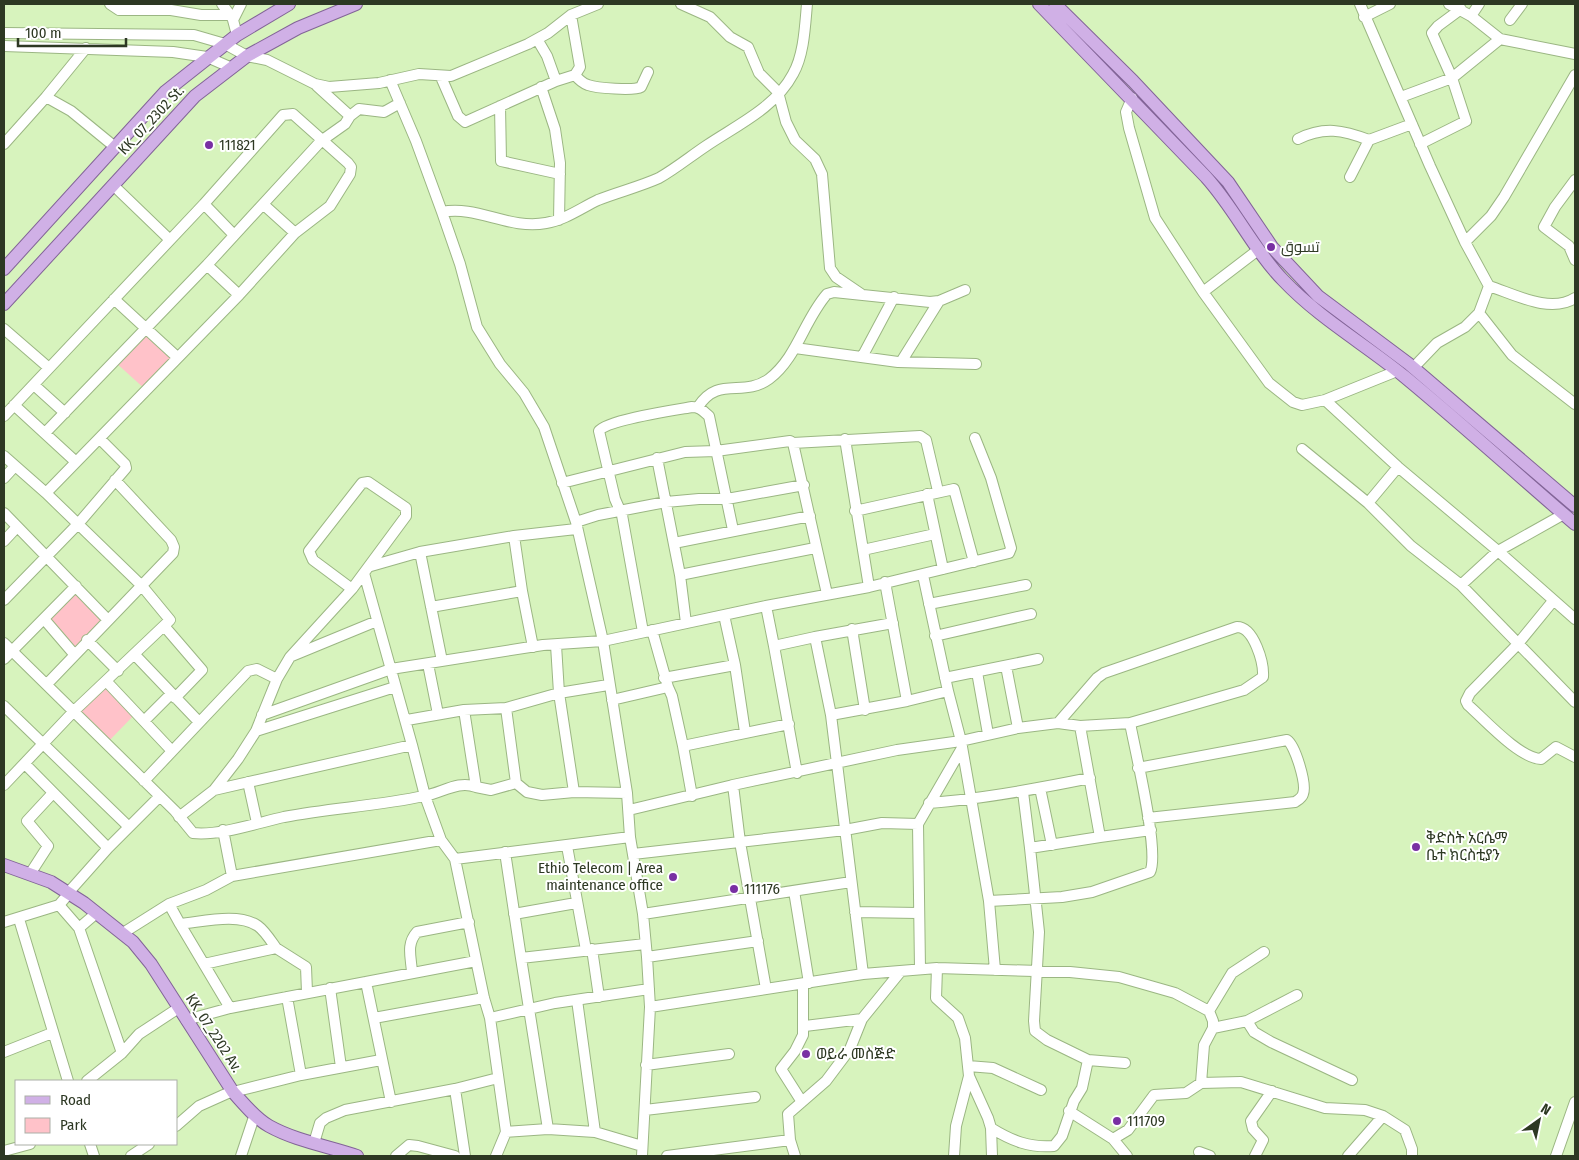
<svg xmlns="http://www.w3.org/2000/svg" width="1579" height="1160" viewBox="0 0 1579 1160" font-family="'Fira Sans Condensed',Cairo,'Noto Sans Ethiopic',sans-serif">
<style>
.green{fill:#ffc2c9}
.lines{fill:none;stroke-linecap:round;stroke-linejoin:round}
.minor-casing{stroke:#9bb683;stroke-width:12}
.major-casing{stroke:#826497;stroke-width:14}
.minor{stroke:#fff;stroke-width:10}
.major{stroke:#d0b0e6;stroke-width:12}
.poi-dot{fill:#7930a3;stroke:#fff;stroke-width:2}
.labels{text-anchor:middle;stroke-width:4;stroke-linejoin:round;paint-order:stroke}
.street-label{font-size:15px;fill:#2d3823;stroke:#fff}
.poi-label{font-size:15px;fill:#2d3823;stroke:#fff;text-anchor:start}
</style>
<rect width="100%" height="100%" fill="#d7f3bd"/>
<path class="green" d="M146 327 177 357 146 390 114 361Z
M76 586 108 620 74 654 44 619Z
M107 682 136 713 106 744 74 711Z"/>
<g class="lines">
<defs>
<path id="minor" d="M110 4 119 10H171L201 15H230
M222 4 233 19
M681 4 710 17 730 37 748 47 759 73 778 92 786 122 795 140 815 159 822 174 830 268 836 277 861 294
M1360 4 1430 166 1465 242 1489 286C1514 294 1550 314 1575 298
M1449 4 1471 16 1500 39 1575 54
M1471 16 1479 4
M1364 17 1390 4
M1510 20 1522 4
M4 33 194 35 225 44 247 56 267 60 315 84 329 87 379 83 419 74 451 76 528 44 548 33 571 15 598 4
M237 35 233 20 241 4
M537 39 547 56 556 81
M4 46 173 52 207 57 232 68
M575 75C579 80 582 83 588 85 596 88 634 91 641 87L648 72
M441 77 458 116 465 122 556 81 575 75 580 67 571 15
M390 80 416 141 442 212 460 264 477 327 500 364 524 393 544 427 576 522 603 641 766 606 774 646 815 637 831 715 863 974 650 1007
M541 87 555 129 560 163 559 220
M46 97 71 111 115 147
M1401 97 1452 78 1500 39
M1132 98 1126 112 1129 128 1155 218 1203 292 1269 383 1293 402 1302 405 1325 400 1397 371
M500 106 501 161 560 174
M350 116 359 109 384 112 400 103
M1298 139C1324 126 1343 130 1369 140L1412 124
M4 144 46 97 86 48
M1420 144 1466 121 1452 78 1432 33 1438 26 1461 9
M1350 177 1369 140
M1575 180 1555 207 1544 227 1569 246 1575 260
M113 185 169 239
M204 204 234 235
M264 205 295 233
M442 212C477 205 509 230 546 223 565 220 581 208 598 200 618 192 639 187 659 178 675 169 691 156 706 146 737 125 775 108 793 74 804 55 805 26 807 4
M1465 242 1491 216 1504 197 1575 75
M207 265 239 295
M1203 292 1258 250
M114 299 177 357
M1479 313 1512 355 1575 404
M4 329 49 368
M795 348 898 362 976 364
M862 357 894 297
M901 362 939 301
M1414 367 1437 343 1465 327 1479 313 1489 286
M34 385 65 413
M1325 400 1398 467 1498 551 1575 619
M14 405 76 462
M698 407C718 375 743 398 769 379 797 358 804 320 827 294L834 292 930 302 939 301 965 290
M4 416 204 204 283 115 293 114 348 163 351 167 350 174 330 206 295 233 239 295 46 493
M45 433 207 265 321 141 345 124 350 116 317 86
M845 439 869 587
M793 443 827 594
M1302 449 1368 503 1411 546 1461 585 1575 702
M4 456 46 493 142 586 170 620 74 711 4 785
M657 458 680 575 686 623
M4 478 15 466
M562 483 685 452 716 451 790 441 793 443 920 436 926 440 938 491
M927 494 943 569
M1368 503 1398 467
M855 511 954 489 974 562
M4 513 108 620
M576 522 598 515 666 502 699 499H727L804 485
M514 536 576 529
M4 541 17 527
M674 543 810 516
M863 550 935 534
M420 552 442 661
M371 566 420 552 514 536 522 591
M364 573 412 745
M680 575 815 548
M923 575 948 691
M1461 585 1498 551 1564 514
M4 600 78 524 126 468 125 464 100 439
M1553 601 1517 645 1470 693 1466 701 1468 705C1485 720 1519 758 1541 759L1556 747 1575 757
M929 604 1026 585
M766 606 869 587 1009 553 1011 548 991 478 975 438
M431 607 522 591 533 647
M724 615 735 665 745 732
M44 619 74 654
M165 627 202 670 175 698
M852 629 865 710
M643 632 622 515 615 499 599 431C607 420 675 410 692 407 700 407 703 411 709 416L733 530
M935 636 1031 614
M815 637 893 623
M87 640 118 671
M4 643 175 811 193 833C219 836 257 823 284 817 330 808 378 806 424 796 442 793 458 780 476 787L464 710
M556 645 559 693 574 792
M774 646 797 773
M135 655 199 722
M292 656 377 621
M4 659 76 586
M428 664 438 714
M1006 666 1018 728
M977 672 988 734
M664 678 735 665
M945 678 1038 659
M107 682 172 751
M47 684 173 553 174 547 171 540 115 480
M668 687 672 696 683 746
M612 700 668 687 652 630
M907 701 948 691 961 741 989 901 1062 897 1092 892 1150 872C1160 853 1135 750 1130 723
M4 706 129 827
M506 708 516 783 527 792 542 795 574 792 627 793
M262 715 391 669 543 645 603 641 627 793 630 837 643 914 647 957 650 1007 642 1156
M831 715 907 701 885 582
M407 720 464 710 506 708 559 693 608 685
M144 721 171 694
M256 731 395 687
M25 764 108 848
M1138 768 1287 740C1295 745 1307 784 1303 794 1302 798 1298 800 1295 802L1148 818
M144 781 248 671 257 669 277 679
M248 782 257 823
M476 787 491 790 516 783
M1040 788 1052 845
M214 790 412 745 425 796 441 840 455 859 484 998 490 1018 506 1132 548 1129 521 958 645 944
M1023 792 1030 848 1100 837 1080 726
M692 796 683 746 789 724
M929 803C983 799 1036 789 1090 778
M629 810 733 785
M179 817 214 790 238 759 256 731 277 679 290 657 352 589 406 516V508L368 482 362 483 309 551 313 560 352 589
M223 830 232 876
M1100 837 1151 830
M567 846 586 950
M1030 848 1039 932 1034 1021 1035 1031 1047 1040 1088 1060 1125 1063
M505 852 521 958
M633 854 845 830 882 823 918 824
M455 859 630 837
M30 874 48 846 27 821 53 793
M794 891 809 983
M68 893 108 848 159 797
M989 901 995 970
M169 904 180 924
M59 905 79 928 122 1053
M855 912 918 913
M514 914 576 903
M643 914 851 882
M19 919 68 1081
M4 922 59 905 65 898
M79 928 93 916
M123 933 169 904 206 890 232 876 441 840
M592 949 599 997
M647 957 758 941
M204 964 276 948 306 967 307 992
M937 968 936 998 958 1018 965 1038 969 1076 956 1126 954 1156
M920 969 918 824 962 748
M412 972C411 957 406 944 417 932L469 922
M863 974 937 968 1070 972 1119 977 1175 993 1209 1011 1213 1021V1028L1204 1045 1201 1083
M330 988 341 1067
M766 989 740 842 733 785 897 750 961 741 1018 728 1058 723 1080 726 1130 723 1244 690 1263 677C1264 663 1254 627 1237 627L1104 673 1097 678 1058 723
M287 997 301 1075 381 1060
M230 1008 180 924C202 922 238 912 258 926 265 931 271 941 276 948
M1209 1011 1232 973 1264 952
M374 1018 484 998
M490 1018 555 1003 649 989
M186 1020 230 1008 366 982
M1247 1021 1254 1032 1271 1042 1352 1080
M805 1026 862 1019
M1213 1028 1247 1021 1297 995
M4 1052 52 1033
M646 1065 729 1054
M968 1066 993 1068 1041 1090
M969 1076 988 1118 991 1128 992 1156
M87 1081 122 1053 139 1034 174 1011
M455 1089 465 1156
M233 1092 301 1075
M391 1102 366 982 476 961
M802 1102 781 1069 795 1051 803 1035V985
M645 1110 755 1097
M1069 1111 1113 1139 1127 1156
M176 1126 199 1106 228 1093
M991 1128C1012 1141 1030 1148 1054 1146L1062 1136 1074 1101 1082 1088 1088 1060
M548 1129 595 1132 577 1000
M595 1132 642 1146
M1113 1139 1128 1130 1154 1095 1186 1093 1201 1083 1241 1082 1325 1108 1365 1110 1383 1116 1405 1130 1412 1149V1156
M314 1143 320 1123 326 1118 345 1110 455 1089 498 1078
M90 1144 94 1156
M4 1151 30 1144
M1199 1152 1210 1156
M131 1156 149 1144
M241 1156 253 1120
M396 1156 409 1145 418 1146 455 1156
M496 1156 506 1132
M667 1156 790 1140
M795 1156 790 1140 788 1114 826 1081 850 1049 862 1019 901 971
M1255 1156 1263 1140 1253 1129 1251 1121 1272 1091
M1348 1156 1383 1116
M1556 1156 1575 1102"/>
<path id="major" d="M1039 4 1206 177C1235 209 1253 249 1283 280 1320 319 1365 344 1405 377 1463 425 1518 475 1575 524
M1055 4 1133 81 1228 182 1272 247 1318 296 1409 364 1575 506
M4 269 165 92 237 35 289 4
M4 304 195 96 247 56 298 28 356 4
M4 865 51 882 84 903 133 942 151 964 233 1092C244 1104 255 1118 269 1126 296 1141 328 1146 357 1156"/>
</defs>
<use href="#minor" class="minor-casing"/>
<use href="#major" class="major-casing"/>
<use href="#minor" class="minor"/>
<use href="#major" class="major"/>
</g>
<g class="poi-dot">
<circle cx="209" cy="145" r="5"/>
<circle cx="1271" cy="247" r="5"/>
<circle cx="1416" cy="847" r="5"/>
<circle cx="673" cy="877" r="5"/>
<circle cx="734" cy="889" r="5"/>
<circle cx="806" cy="1054" r="5"/>
<circle cx="1117" cy="1121" r="5"/>
</g>
<g class="labels">
<g class="street-label">
<text transform="translate(151 120) rotate(-47)" y="5">KK_07_2302 St.</text>
<text transform="translate(214 1033) rotate(57)" y="5">KK_07_2202 Av.</text>
</g>
<g class="poi-label">
<text x="219" y="150">111821</text>
<text x="1281" y="252">تسوق</text>
<text x="1426" y="843">ቅድስት አርሴማ<tspan x="1426" dy="17">ቤተ ክርስቲያን</tspan></text>
<text x="663" y="873" text-anchor="end">Ethio Telecom | Area<tspan x="663" dy="17">maintenance office</tspan></text>
<text x="744" y="894">111176</text>
<text x="816" y="1059">ወይራ መስጅድ</text>
<text x="1127" y="1126">111709</text>
</g>
</g>
<rect width="1579" height="1160" fill="none" stroke="#2d3823" stroke-width="10"/>
<rect x="15" y="1080" width="162" height="65" fill="#ffffff" stroke="#abafa7"/>
<rect x="25" y="1096" width="25" height="8" fill="#d0b0e6" stroke="#abafa7"/>
<text x="60" y="1105" font-size="15" fill="#2d3823">Road</text>
<rect x="25" y="1118" width="25" height="15" fill="#ffc2c9" stroke="#abafa7"/>
<text x="60" y="1130" font-size="15" fill="#2d3823">Park</text>
<g transform="translate(1539 1120) rotate(33)" stroke="#ffffff" stroke-width="4" paint-order="stroke">
<path d="M0-4L9 19L0 12L-9 19Z" fill="#2d3823"/>
<text y="-8" font-size="14" font-weight="bold" text-anchor="middle" fill="#2d3823">N</text>
</g>
<path d="M18 38v8h108v-8" fill="none" stroke="#2d3823" stroke-width="2.5"/>
<text x="25" y="38" font-size="15" fill="#2d3823" stroke="#ffffff" stroke-width="4" paint-order="stroke">100 m</text>
</svg>
